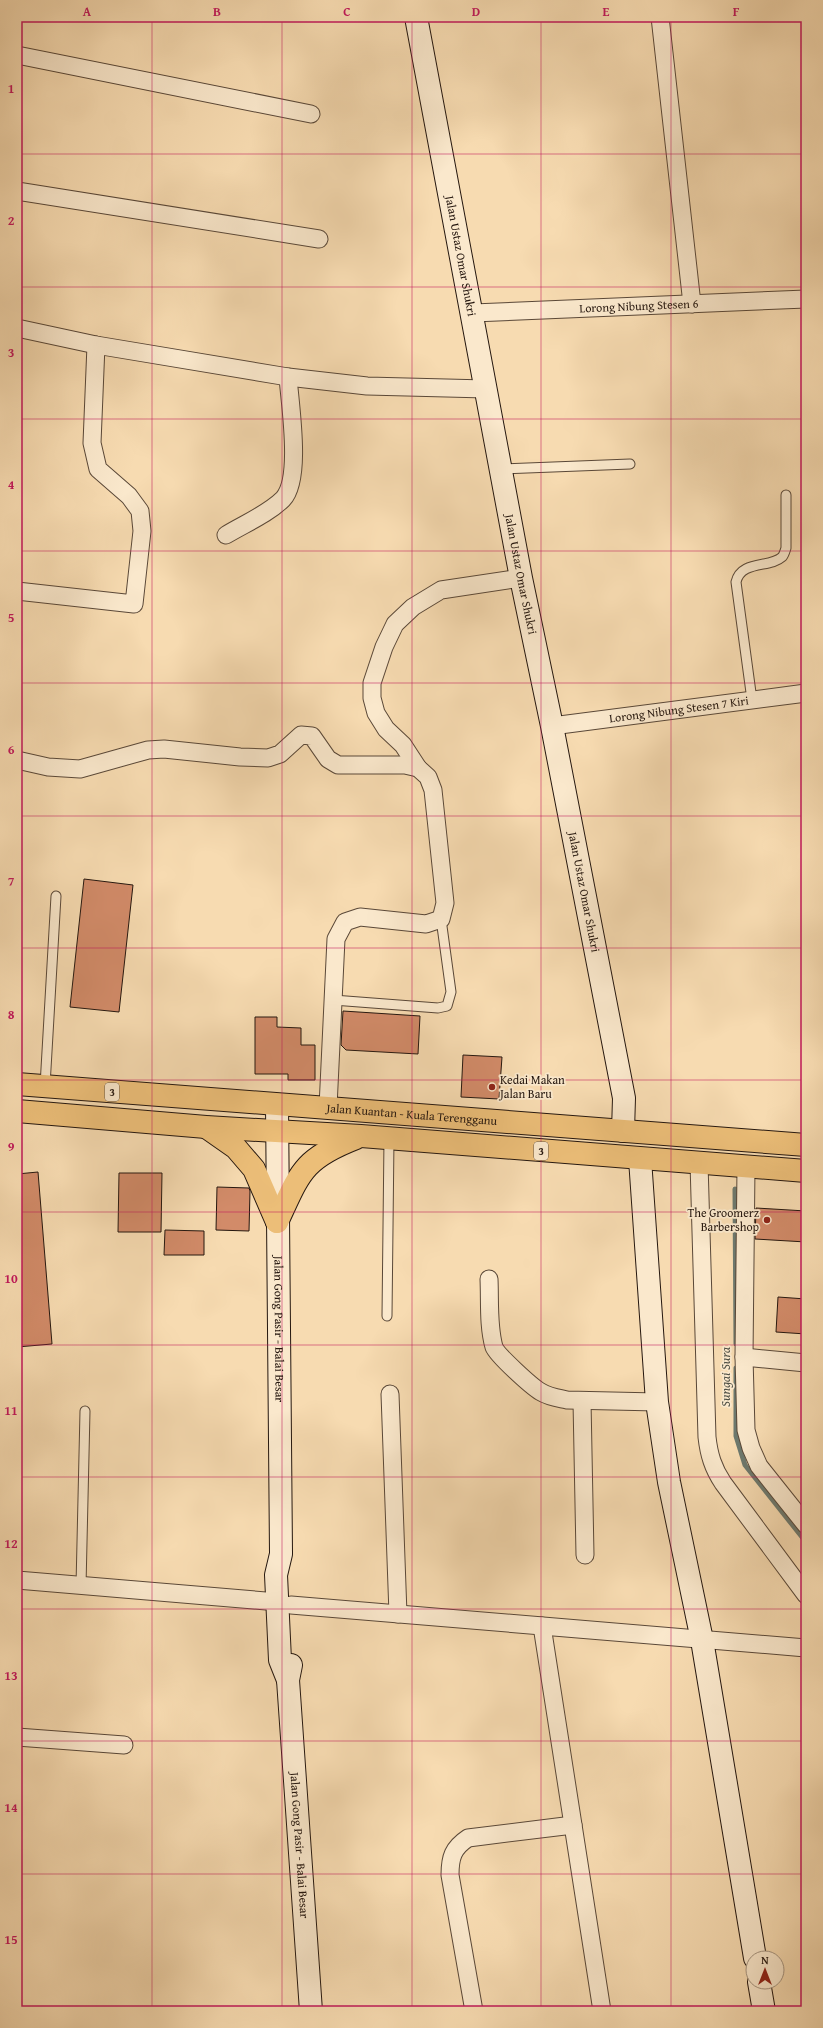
<svg xmlns="http://www.w3.org/2000/svg" width="823" height="2028" viewBox="0 0 823 2028" font-family="'Gentium Book Plus',serif">
<style>
.lines{fill:none;stroke-linecap:round;stroke-linejoin:round}
.stream{stroke:#6d796e;stroke-width:5}
.building{fill:#d28b69;stroke:#25170f}
.lane-casing{stroke:#5a4838;stroke-width:11}
.street-casing{stroke:#5a4838;stroke-width:19}
.secondary-casing{stroke:#25170f;stroke-width:24}
.highway-casing{stroke:#25170f;stroke-width:24}
.lane{stroke:#fae8cc;stroke-width:9}
.street{stroke:#fae8cc;stroke-width:17}
.secondary{stroke:#fae8cc;stroke-width:22}
.highway{stroke:#ecbe78;stroke-width:22}
.grid{fill:none;stroke:#c2185b;stroke-width:1;stroke-opacity:0.55}
.poi-dot{fill:#8f2418;stroke:#fae8cc;stroke-width:1.5}
.labels{text-anchor:middle;stroke-width:3.5;stroke-linejoin:round;paint-order:stroke}
.shield{fill:#fae8cc;stroke:#655648;stroke-width:1}
.shield-label{font-size:11px;font-weight:bold;fill:#25170f}
.street-label{font-size:12px;fill:#25170f;stroke:#fae8cc}
.poi-label{font-size:12px;fill:#25170f;stroke:#fae8cc;text-anchor:start}
.water-label{font-size:13px;font-style:italic;fill:#4f5046;stroke:#fae8cc}
.neatline{fill:none;stroke:#c2185b;stroke-width:1.5}
.grid-label{font-size:13px;text-anchor:middle;font-weight:bold;fill:#c2185b}
</style>
<rect width="100%" height="100%" fill="#f7dbb1"/>
<filter id="stains"><feTurbulence type="fractalNoise" baseFrequency=".005" numOctaves="4"/><feColorMatrix values="0 0 0 0 .2 0 0 0 0 .09 0 0 0 0 .02 0 0 0 .5 -.17"/></filter>
<radialGradient id="worn" r=".72"><stop offset=".6" stop-color="#630" stop-opacity="0"/><stop offset="1" stop-color="#630" stop-opacity=".3"/></radialGradient>
<g class="lines">
<path class="stream" d="M735 1189 736 1344
M736 1368V1436L745 1465 806 1542"/>
</g>
<path class="building" d="M84 879 133 885 119 1012 70 1007Z
M343 1011 420 1016 418 1054 346 1050 341 1045Z
M255 1017H277V1027L301 1028V1045H315V1080H288V1074H255Z
M463 1055 502 1057 499 1099 461 1097Z
M38 1172 52 1344 17 1347V1174Z
M119 1173H162L161 1232H118Z
M217 1187 249 1188 250 1191 249 1231 216 1230Z
M756 1208 806 1211V1242L755 1239Z
M165 1230 204 1231V1255H164Z
M778 1297 806 1299V1334L776 1332Z"/>
<g class="lines">
<defs>
<path id="lane" d="M501 469 630 464
M752 700 736 582C741 560 770 568 782 557 784 555 785 551 786 548V495
M333 1000 438 1008 447 1006 451 992 441 919
M45 1086 56 896
M387 1316 389 1139
M81 1586 85 1411"/>
<g id="street">
<path d="M660 17 692 304"/>
<path d="M17 55 311 114"/>
<path d="M17 191 319 239"/>
<path id="s1" d="M473 313 806 299"/>
<path d="M17 328 96 345 288 377 367 386 486 389"/>
<path d="M226 535C244 524 268 514 283 499 302 479 290 405 288 377"/>
<path d="M17 591 134 604 142 531 140 511 129 496 98 469 92 443 96 345"/>
<path id="s2" d="M552 726 806 693"/>
<path d="M17 760 48 767 80 769 148 750 164 749 240 757 268 758 280 754 301 735 312 736 328 759 338 765H405L418 768 428 777 433 790 445 903 441 919 426 924 360 917 345 922 336 939 328 1107"/>
<path d="M418 768 403 745 386 729 376 713 372 698V683L384 647 395 624 413 607 441 590 521 578"/>
<path d="M699 1163 707 1437C709 1455 713 1468 723 1483L806 1595"/>
<path d="M746 1167 744 1357 746 1430 751 1448 759 1466 806 1525"/>
<path d="M489 1279C490 1301 488 1326 494 1347 497 1355 532 1387 541 1392 549 1397 558 1398 567 1400L657 1402"/>
<path d="M744 1357 806 1363"/>
<path d="M390 1394 398 1614"/>
<path d="M582 1401 585 1555"/>
<path d="M17 1580 278 1602"/>
<path d="M291 1605 806 1648"/>
<path d="M542 1626 602 2011"/>
<path d="M17 1737 124 1745"/>
<path d="M474 2011 450 1875C450 1857 453 1848 468 1838L573 1825"/>
</g>
<g id="secondary">
<path id="s3" d="M416 17 521 578 552 726 624 1098 623 1131"/>
<path id="s4" d="M277 1105 281 1554 276 1575 280 1660 288 1680"/>
<path d="M640 1159 657 1402 669 1482 702 1640 755 1958"/>
<path id="s5" d="M291 1665 288 1680 311 2011"/>
<path d="M759 1982 764 2011"/>
</g>
<g id="highway">
<path id="s6" d="M17 1084 806 1145"/>
<path d="M17 1111 206 1127 361 1136 806 1171"/>
<path d="M206 1127 236 1148 254 1169 277 1222"/>
<path d="M277 1222C300 1173 302 1159 356 1138"/>
</g>
</defs>
<use href="#lane" class="lane-casing"/>
<use href="#street" class="street-casing"/>
<use href="#secondary" class="secondary-casing"/>
<use href="#highway" class="highway-casing"/>
<use href="#lane" class="lane"/>
<use href="#street" class="street"/>
<use href="#secondary" class="secondary"/>
<use href="#highway" class="highway"/>
</g>
<path class="grid" d="M152 17V2011M282 17V2011M412 17V2011M541 17V2011M671 17V2011M17 154H806M17 287H806M17 419H806M17 551H806M17 683H806M17 816H806M17 948H806M17 1080H806M17 1212H806M17 1345H806M17 1477H806M17 1609H806M17 1741H806M17 1874H806"/>
<g class="poi-dot">
<circle cx="492" cy="1087" r="4"/>
<circle cx="767" cy="1220" r="4"/>
</g>
<g class="labels">
<g class="shield">
<rect x="105" y="1083" width="14" height="18" rx="3"/>
<rect x="534" y="1142" width="14" height="18" rx="3"/>
</g>
<g class="shield-label">
<text x="112" y="1096">3</text>
<text x="541" y="1155">3</text>
</g>
<g class="street-label">
<text dy="4" stroke="none"><textPath href="#s3" startOffset="243">Jalan Ustaz Omar Shukri</textPath></text>
<text dy="4" stroke="none"><textPath href="#s1" startOffset="166">Lorong Nibung Stesen 6</textPath></text>
<text dy="4" stroke="none"><textPath href="#s3" startOffset="567">Jalan Ustaz Omar Shukri</textPath></text>
<text dy="4" stroke="none"><textPath href="#s2" startOffset="128">Lorong Nibung Stesen 7 Kiri</textPath></text>
<text dy="4" stroke="none"><textPath href="#s3" startOffset="891">Jalan Ustaz Omar Shukri</textPath></text>
<text dy="4" stroke="none"><textPath href="#s6" startOffset="396">Jalan Kuantan - Kuala Terengganu</textPath></text>
<text dy="4" stroke="none"><textPath href="#s4" startOffset="224">Jalan Gong Pasir - Balai Besar</textPath></text>
<text dy="4" stroke="none"><textPath href="#s5" startOffset="181">Jalan Gong Pasir - Balai Besar</textPath></text>
</g>
<g class="poi-label">
<text x="500" y="1084">Kedai Makan<tspan x="500" dy="14">Jalan Baru</tspan></text>
<text x="759" y="1217" text-anchor="end">The Groomerz<tspan x="759" dy="14">Barbershop</tspan></text>
</g>
<g class="water-label">
<text transform="translate(725 1377) rotate(-90)" y="5">Sungai Sura</text>
</g>
</g>
<rect width="823" height="2028" fill="none" stroke="#f7dbb1" stroke-width="44"/>
<g transform="translate(765 1970)"><circle r="19" fill="#fae8cc" stroke="#a59480"/>
<path d="M0-3L7 15L0 10L-7 15Z" fill="#8f2418"/>
<text y="-6" font-size="11" font-weight="bold" text-anchor="middle" fill="#25170f">N</text>
</g>
<rect x="22" y="22" width="779" height="1984" class="neatline"/>
<g class="grid-label">
<text x="87" y="16">A</text>
<text x="217" y="16">B</text>
<text x="347" y="16">C</text>
<text x="476" y="16">D</text>
<text x="606" y="16">E</text>
<text x="736" y="16">F</text>
<text x="11" y="93">1</text>
<text x="11" y="225">2</text>
<text x="11" y="357">3</text>
<text x="11" y="489">4</text>
<text x="11" y="622">5</text>
<text x="11" y="754">6</text>
<text x="11" y="886">7</text>
<text x="11" y="1019">8</text>
<text x="11" y="1151">9</text>
<text x="11" y="1283">10</text>
<text x="11" y="1415">11</text>
<text x="11" y="1548">12</text>
<text x="11" y="1680">13</text>
<text x="11" y="1812">14</text>
<text x="11" y="1944">15</text>
</g>
<rect width="100%" height="100%" filter="url(#stains)"/>
<rect width="100%" height="100%" fill="url(#worn)"/>
</svg>
